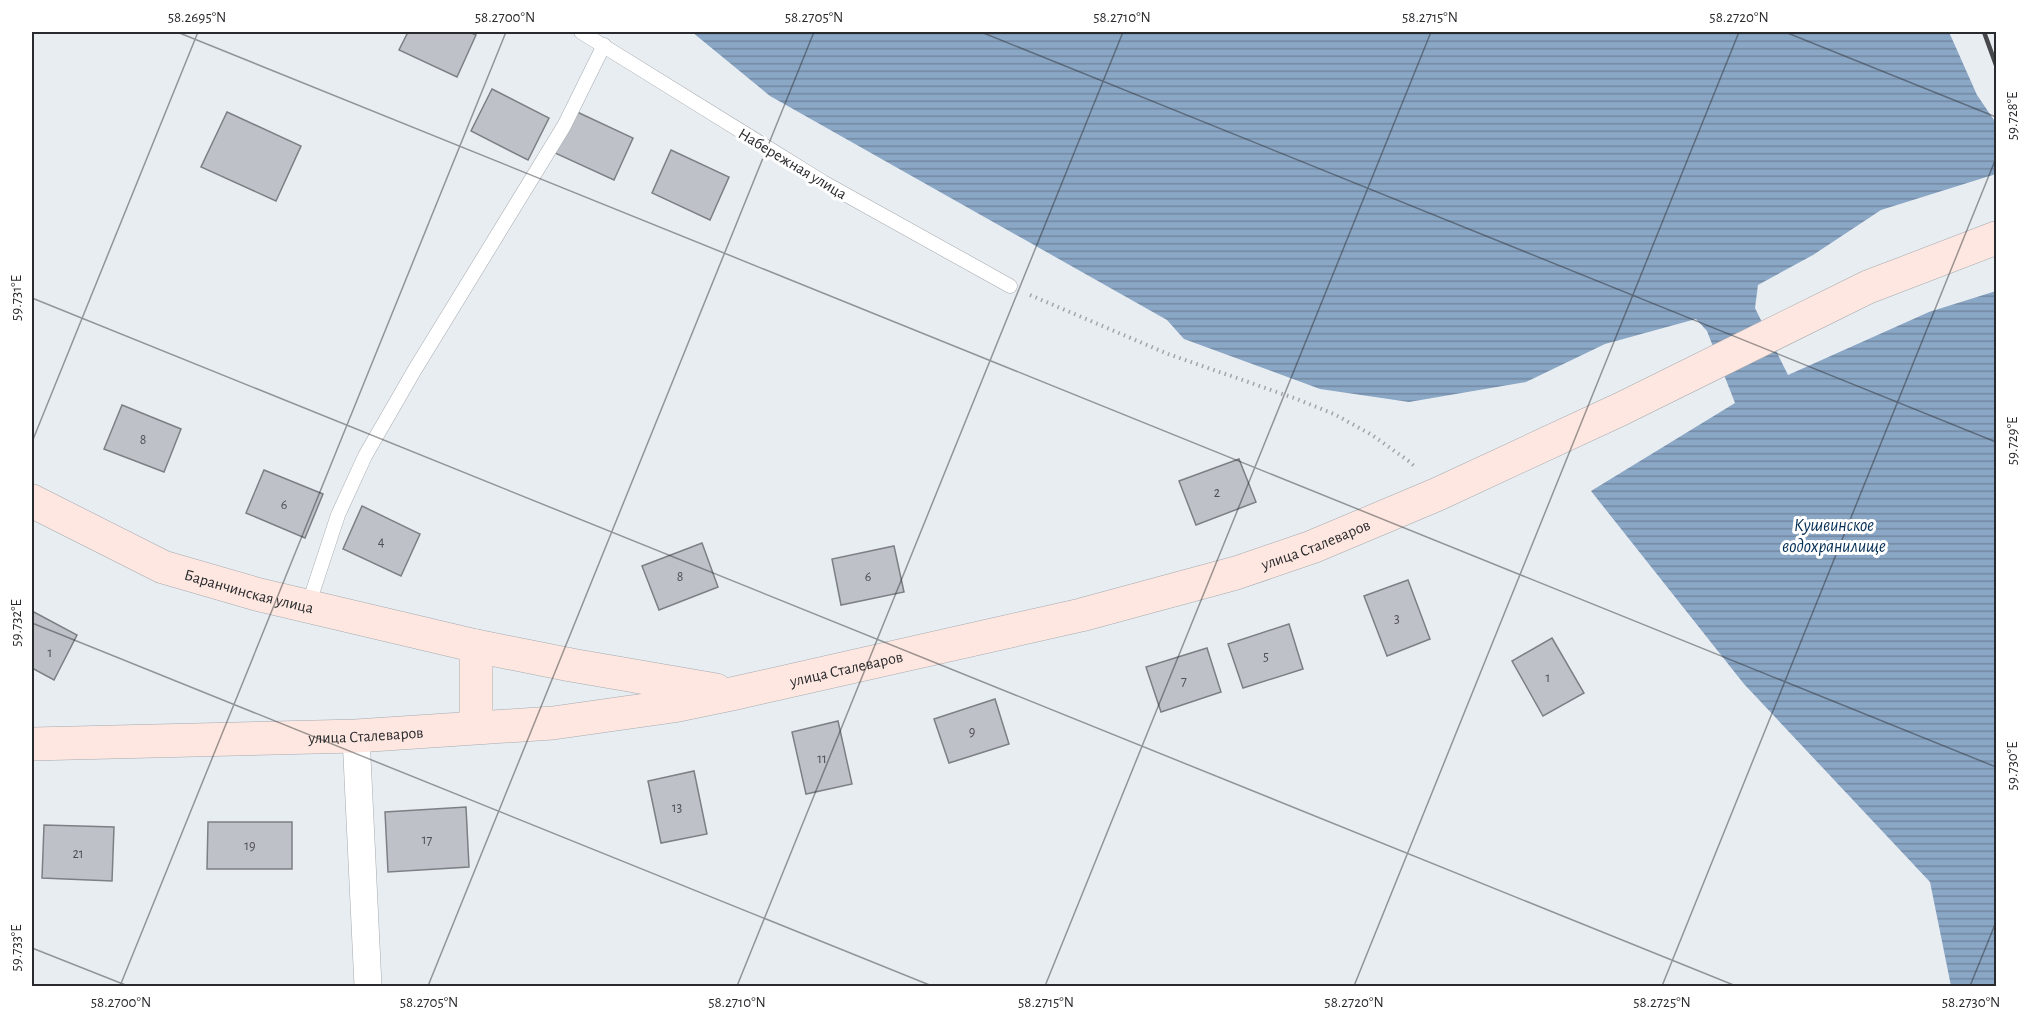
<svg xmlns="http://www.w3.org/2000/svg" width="2028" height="1018" viewBox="0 0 2028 1018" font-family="'Alegreya Sans',sans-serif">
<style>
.water{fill:url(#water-rules)}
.building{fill:#bec2c8;stroke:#7c8085;stroke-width:1.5}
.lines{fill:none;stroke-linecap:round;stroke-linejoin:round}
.lane-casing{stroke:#a5aaaf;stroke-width:15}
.street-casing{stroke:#a5aaaf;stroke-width:28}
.secondary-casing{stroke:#a5aaaf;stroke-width:34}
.path{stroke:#a2a6aa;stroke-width:4;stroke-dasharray:1.5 4.5;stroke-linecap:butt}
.lane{stroke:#fff;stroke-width:14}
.street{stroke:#fff;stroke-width:27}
.secondary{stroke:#fde7e0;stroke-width:33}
.rail{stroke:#46484b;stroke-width:4.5}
.ticks{fill:none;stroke:#292a2d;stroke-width:1.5;stroke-opacity:0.45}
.labels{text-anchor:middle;stroke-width:6;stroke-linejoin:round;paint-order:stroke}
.number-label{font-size:14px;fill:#4e5054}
.street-label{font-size:16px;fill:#292a2d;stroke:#fff}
.water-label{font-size:18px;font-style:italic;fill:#032e56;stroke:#fff}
.neatline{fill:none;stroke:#292a2d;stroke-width:2}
.ticks-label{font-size:15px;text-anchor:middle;fill:#292a2d}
</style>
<defs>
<pattern id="water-rules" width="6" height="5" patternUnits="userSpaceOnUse" patternTransform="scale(1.5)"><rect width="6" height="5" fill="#8ba7c6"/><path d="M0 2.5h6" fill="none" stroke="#7288a1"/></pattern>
</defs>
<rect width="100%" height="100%" fill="#e8edf2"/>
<path class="water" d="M692 32H1949L1977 95 1996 123V174L1881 210 1813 255 1758 285 1755 308 1788 375 1929 312 1996 291V986H1951L1930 882 1744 684 1591 491 1735 403 1707 331 1696 319 1605 344 1526 382 1409 402 1320 389 1184 339 1167 320 770 96Z"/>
<path class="building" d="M408 32H469L476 35 457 77 399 50Z
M492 89 549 118 528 160 471 131Z
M575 111 633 138 614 180 555 153Z
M227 112 301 146 276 201 201 167Z
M671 150 729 177 710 220 652 193Z
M122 405 181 429 164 472 104 449Z
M1239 459 1256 502 1196 525 1179 481Z
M264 470 323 494 305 538 246 513Z
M362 506 420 534 401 576 343 549Z
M702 543 718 587 659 610 642 566Z
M894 546 904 592 841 605 832 559Z
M1408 580 1430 639 1387 656 1364 596Z
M32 611 77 635 54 680 32 668Z
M1289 624 1303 669 1243 688 1228 644Z
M1552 638 1584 693 1543 716 1512 661Z
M1207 648 1221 692 1161 712 1146 667Z
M995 699 1009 744 949 763 934 719Z
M838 721 852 784 806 794 792 732Z
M694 771 707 834 661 843 648 781Z
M466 807 469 867 388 872 385 812Z
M208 822H292V869H207Z
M44 825 114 827 112 881 42 878Z"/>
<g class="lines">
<defs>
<path id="lane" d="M581 32 823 182 1010 286
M308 606 338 515 365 456 414 371 564 126 604 45"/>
<path id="street" d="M356 736 368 986"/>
<g id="secondary">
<path id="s1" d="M32 501 163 567 256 594 476 646V727"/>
<path d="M476 646 571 665 716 690"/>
<path id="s2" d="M32 744 356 736 553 723 673 706 736 693 1081 615 1236 573 1312 547 1438 494 1621 409 1868 287 1996 238"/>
</g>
</defs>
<use href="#lane" class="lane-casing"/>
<use href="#street" class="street-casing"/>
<use href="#secondary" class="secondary-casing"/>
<path class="path" d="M1030 295 1168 354 1294 398 1334 414 1372 435 1410 462 1415 467"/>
<use href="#lane" class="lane"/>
<use href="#street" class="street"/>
<use href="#secondary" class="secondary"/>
<path class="rail" d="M1984 32 1996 65"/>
</g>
<path class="ticks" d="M177 32 1996 767M981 32 1996 442M1785 32 1996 117M32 298 1736 986M32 442 198 32M32 623 932 986M32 948 128 986M120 986 506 32M428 986 814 32M737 986 1123 32M1045 986 1431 32M1354 986 1739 32M1662 986 1996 158M1970 986 1996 922"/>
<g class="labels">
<g class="number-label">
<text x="143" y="444">8</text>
<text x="1217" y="497">2</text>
<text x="284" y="509">6</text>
<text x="381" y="546">4</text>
<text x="680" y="581">8</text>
<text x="868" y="581">6</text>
<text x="1397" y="623">3</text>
<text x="50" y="657">1</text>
<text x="1266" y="661">5</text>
<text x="1548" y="682">1</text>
<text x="1184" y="685">7</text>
<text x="972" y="736">9</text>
<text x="822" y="763">11</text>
<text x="677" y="812">13</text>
<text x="427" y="844">17</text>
<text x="250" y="850">19</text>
<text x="78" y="858">21</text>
</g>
<g class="street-label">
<text transform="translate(793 163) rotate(31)" y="6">Набережная улица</text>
<text dy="6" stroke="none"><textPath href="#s2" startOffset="1306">улица Сталеваров</textPath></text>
<text dy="6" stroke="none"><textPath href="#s1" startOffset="236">Баранчинская улица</textPath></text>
<text dy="6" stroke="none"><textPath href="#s2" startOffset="820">улица Сталеваров</textPath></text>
<text dy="6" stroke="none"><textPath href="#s2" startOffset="334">улица Сталеваров</textPath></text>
</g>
<g class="water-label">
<text x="1834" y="531">Кушвинское<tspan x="1834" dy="21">водохранилище</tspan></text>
</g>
</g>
<rect width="2028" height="1018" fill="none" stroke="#ffffff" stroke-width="66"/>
<rect x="33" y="33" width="1962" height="952" class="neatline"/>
<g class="ticks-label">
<text x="197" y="22">58.2695°N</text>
<text x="505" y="22">58.2700°N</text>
<text x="814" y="22">58.2705°N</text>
<text x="1122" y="22">58.2710°N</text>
<text x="1430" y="22">58.2715°N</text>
<text x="1739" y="22">58.2720°N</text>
<text transform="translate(2012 116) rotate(-90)" y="5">59.728°E</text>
<text transform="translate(16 298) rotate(-90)" y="5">59.731°E</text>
<text transform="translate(2012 441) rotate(-90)" y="5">59.729°E</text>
<text transform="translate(16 623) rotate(-90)" y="5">59.732°E</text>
<text transform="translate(2012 766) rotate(-90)" y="5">59.730°E</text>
<text transform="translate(16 948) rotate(-90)" y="5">59.733°E</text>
<text x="121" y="1007">58.2700°N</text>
<text x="429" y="1007">58.2705°N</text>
<text x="737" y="1007">58.2710°N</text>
<text x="1046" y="1007">58.2715°N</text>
<text x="1354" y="1007">58.2720°N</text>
<text x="1662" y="1007">58.2725°N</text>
<text x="1971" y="1007">58.2730°N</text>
</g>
</svg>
